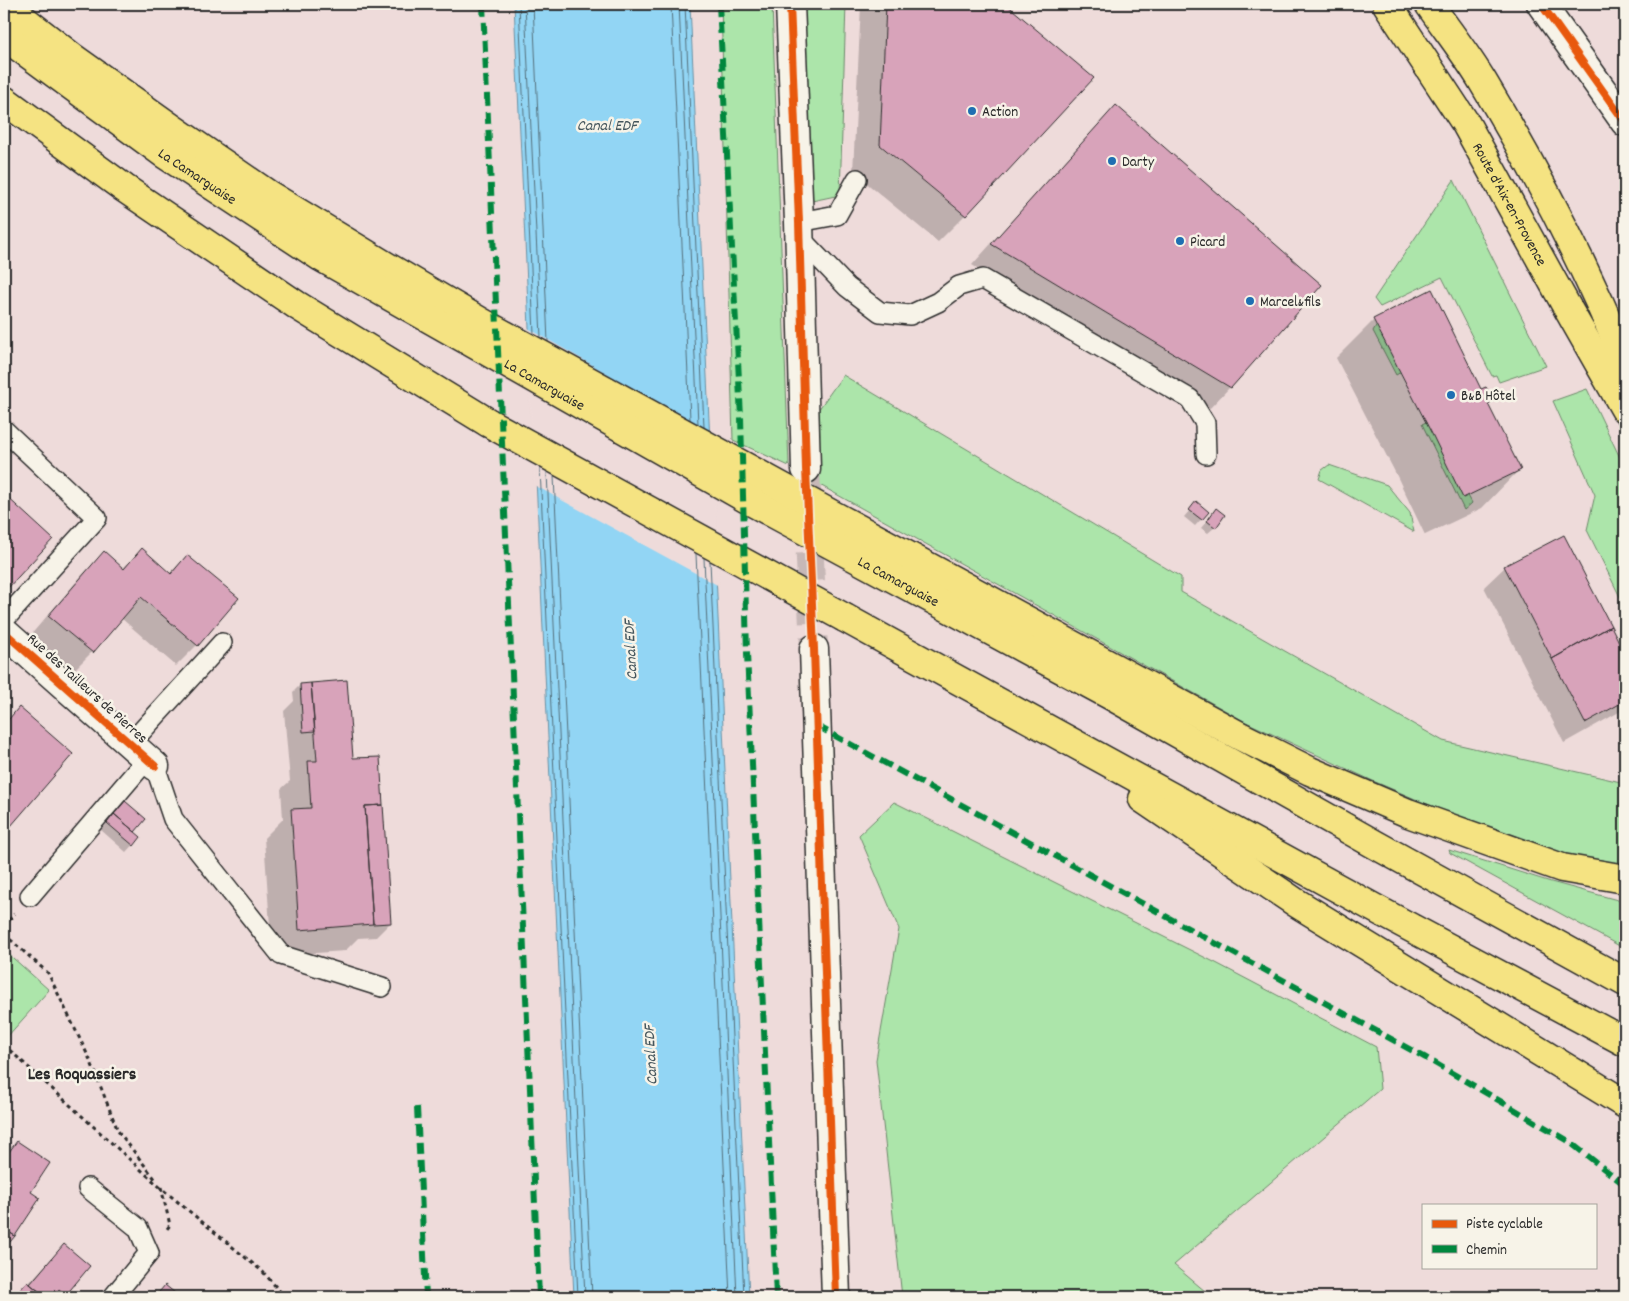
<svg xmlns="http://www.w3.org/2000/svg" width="1629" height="1301" viewBox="0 0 1629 1301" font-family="Dekko,sans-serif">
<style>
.green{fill:#ace5aa;stroke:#6c886a}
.water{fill:#92d5f4;stroke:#6991a4}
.pier{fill:#eedbda}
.shadow{fill:#0003}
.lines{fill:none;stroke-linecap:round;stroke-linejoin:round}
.shore{stroke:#546f7b;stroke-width:1}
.building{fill:#d8a3ba;stroke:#2b2b2b}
.street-tunnel{stroke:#c7b8b7;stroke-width:28;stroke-dasharray:28 14;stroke-linecap:butt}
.lane-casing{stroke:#2b2b2b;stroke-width:22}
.street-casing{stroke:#2b2b2b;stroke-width:31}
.primary-casing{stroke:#2b2b2b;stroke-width:31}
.highway-casing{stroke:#2b2b2b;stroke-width:31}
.path{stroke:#2b2b2b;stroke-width:3;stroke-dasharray:4 4;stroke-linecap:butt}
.lane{stroke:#f7f3e8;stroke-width:19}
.street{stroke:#f7f3e8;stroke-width:28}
.primary{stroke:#f5e382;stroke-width:28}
.highway{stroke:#f5e382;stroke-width:28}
.highway-bridge-casing{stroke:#2b2b2b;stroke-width:31;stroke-linecap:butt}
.highway-bridge{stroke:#f5e382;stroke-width:28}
.quiet{stroke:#00873e;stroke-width:6;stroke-dasharray:12 6;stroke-linecap:butt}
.cycleway-casing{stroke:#f7f3e8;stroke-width:11}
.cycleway{stroke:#e8590c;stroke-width:8}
.poi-dot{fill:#1f6fb2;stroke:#f7f3e8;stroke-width:2}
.labels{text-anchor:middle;stroke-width:5;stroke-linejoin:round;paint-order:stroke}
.poi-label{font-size:15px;fill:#2b2b2b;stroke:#f7f3e8;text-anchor:start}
.street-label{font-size:15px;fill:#2b2b2b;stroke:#f7f3e8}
.water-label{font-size:16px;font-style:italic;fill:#45565d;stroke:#f7f3e8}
.quarter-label{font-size:18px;font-weight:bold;fill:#2b2b2b;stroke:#f7f3e8}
</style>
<rect width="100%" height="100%" fill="#eedbda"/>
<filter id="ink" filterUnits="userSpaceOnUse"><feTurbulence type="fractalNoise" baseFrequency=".02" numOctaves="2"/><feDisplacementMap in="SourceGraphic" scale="10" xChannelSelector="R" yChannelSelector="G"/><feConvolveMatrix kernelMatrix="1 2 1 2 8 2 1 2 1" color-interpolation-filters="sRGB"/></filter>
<g filter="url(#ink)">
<path class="green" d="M721 4H772L789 466 733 440Z
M804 4H846L840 195 812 201Z
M1454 180 1546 366 1499 382 1496 375 1492 376 1442 277 1380 307 1374 299Z
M1380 319 1406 369 1396 375 1373 331Z
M843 375 1181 577V592L1443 741 1625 783V866L1586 860 1495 833 1373 781 1244 721 809 479V423Z
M1587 389 1625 468V607L1587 530 1595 495 1553 401Z
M1428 421 1472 503 1464 510 1422 424Z
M1329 465 1387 485 1410 513 1414 532 1319 479 1322 470Z
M894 802 1216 963 1376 1047 1380 1089 1174 1265 1212 1297H902L876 1060 899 929 859 835Z
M1449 850 1551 882 1625 902V949L1450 853Z
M4 950 49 990 6 1038 4 1036Z"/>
<path class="water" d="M514 4H690L749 1297H574Z"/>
<path class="pier" d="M526 327 712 434 719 586 534 485Z"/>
<path class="shadow" d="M861 4H1004L1092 78 965 215 938 242 853 172Z
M1117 106 1230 387 1210 408 972 265 1096 127Z
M1432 290 1481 391 1491 401 1488 405 1519 470 1482 508 1425 535 1396 474 1336 358 1374 320Z
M4 495 51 539 4 591Z
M1190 510 1208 512 1195 526 1184 517Z
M1216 510 1215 527 1208 533 1201 528Z
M1563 537 1625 658V708L1621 711 1564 743 1484 587 1505 567Z
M142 550 169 574 187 556 237 598 197 645 176 666 121 618 92 652 71 673 29 637 83 574 104 553 122 569Z
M300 685 352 760 390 923 376 937 358 938 345 951 272 956 264 838 283 819 281 789 290 781 284 711 294 701 293 692Z
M19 709 72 754 4 832V724Z
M119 810 133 832 139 838 126 852 101 830Z
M17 1142 29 1193 38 1198 9 1242 4 1247V1150L7 1152Z
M64 1245 89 1266 65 1294 62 1297H13L27 1283 28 1284Z"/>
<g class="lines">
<path class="shore" d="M519 4 534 334
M525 4 541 337
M533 4 548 342
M671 4 690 419
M679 4 698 424
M685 4 704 427
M540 468 578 1297
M547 472 585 1297
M554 476 592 1297
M696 554 730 1297
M704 558 737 1297
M710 561 744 1297"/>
</g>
<path class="building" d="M886 4H1006L1094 78 966 216 880 145Z
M1116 105 1322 285 1231 388 991 244Z
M1432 289 1481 389 1486 387 1493 401 1488 404 1521 470 1463 498 1433 436 1373 319Z
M4 494 53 539 7 589 4 585Z
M1196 501 1209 512 1202 520 1189 510Z
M1216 508 1225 515 1216 528 1207 521Z
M1564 535 1611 626 1552 659 1504 566Z
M142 548 171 574 187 555 239 598 198 646 141 597 93 653 48 616 104 551 124 569Z
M1611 626 1625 654V701L1585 723 1552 659Z
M347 680 353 758 380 757 383 805 365 806 373 924 299 930 291 809 311 808 308 761H317L311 683Z
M311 683 315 731 303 732 300 684Z
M19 707 73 754 4 834V725Z
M125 801 146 819 135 832 114 814Z
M383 805 391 923 373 924 365 806Z
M114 814 141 837 134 846 107 823Z
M17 1141 50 1163 31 1192 40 1198 15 1236 4 1229V1149L9 1152Z
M4 1229 15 1236 10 1242 4 1238Z
M64 1244 90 1266 66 1295 59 1289 52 1297H46L30 1284Z
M27 1282 30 1284 46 1297H14Z
M165 1285 180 1297H155Z"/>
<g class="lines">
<path class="street-tunnel" d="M806 469 814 649"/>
<defs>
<path id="lane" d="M799 222 837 215 857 179
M799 237 847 287 880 312 910 315 938 302 959 286 983 279 1190 399 1205 423 1206 454
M4 430 97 518 4 620
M130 744 222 643
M155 766 173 819 281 955 382 987
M30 896 147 759
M88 1188 138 1228 149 1253 113 1297"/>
<path id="street" d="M790 4 799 222 806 469
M1541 4 1625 122
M4 632 155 766
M814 649 836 1297"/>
<g id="primary">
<path id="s1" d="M1387 4 1466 124 1568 309 1625 409"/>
<path d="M1429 4C1447 30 1467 55 1483 82 1537 172 1585 265 1625 361"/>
</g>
<g id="highway">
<path d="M4 4 73 58 170 127 269 195 386 266 483 323 833 515 1240 736 1310 771 1408 813 1562 868 1625 879"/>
<path id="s2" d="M4 36 163 153 321 257 756 504 1110 695 1376 845 1625 982"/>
<path d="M4 100 124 188 298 306 489 423"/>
<path d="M845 618 1376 909 1625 1042"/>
<path d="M1143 799 1295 902 1625 1104"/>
</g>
</defs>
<use href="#lane" class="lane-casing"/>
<use href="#street" class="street-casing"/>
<use href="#primary" class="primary-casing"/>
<use href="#highway" class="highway-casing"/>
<path class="path" d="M4 927 14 914
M4 934 48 973 91 1062 118 1131 156 1180
M4 1045 161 1188 263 1272 285 1297
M161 1187 170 1225 167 1229"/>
<use href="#lane" class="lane"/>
<use href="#street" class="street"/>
<use href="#primary" class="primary"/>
<use href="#highway" class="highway"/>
<defs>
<path id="highway-bridge" d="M489 423 845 618"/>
</defs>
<use href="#highway-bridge" class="highway-bridge-casing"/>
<use href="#highway-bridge" class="highway-bridge"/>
<path class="quiet" d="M483 4 539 1297
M719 4 741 417 747 653 776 1297
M817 726 1426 1058 1567 1140 1625 1185
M417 1107 426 1297"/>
<defs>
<path id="cycleway" d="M790 4 799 222 806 469 814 649 836 1297
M1541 4 1625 122
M4 632 155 766"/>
</defs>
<use href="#cycleway" class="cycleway-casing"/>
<use href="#cycleway" class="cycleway"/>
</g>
</g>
<g class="poi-dot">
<circle cx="972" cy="111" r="5"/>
<circle cx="1112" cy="161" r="5"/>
<circle cx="1180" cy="241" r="5"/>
<circle cx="1250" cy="301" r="5"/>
<circle cx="1451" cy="395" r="5"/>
</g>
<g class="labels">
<g class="poi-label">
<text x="982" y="116">Action</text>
<text x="1122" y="166">Darty</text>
<text x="1190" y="246">Picard</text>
<text x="1260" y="306">Marcel&amp;fils</text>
<text x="1461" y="400">B&amp;B Hôtel</text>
</g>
<g class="street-label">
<text dy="5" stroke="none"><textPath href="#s2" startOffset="239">La Camarguaise</textPath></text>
<text dy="5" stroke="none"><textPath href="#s1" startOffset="235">Route d'Aix-en-Provence</textPath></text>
<text dy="5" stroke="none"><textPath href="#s2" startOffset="644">La Camarguaise</textPath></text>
<text dy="5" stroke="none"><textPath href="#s2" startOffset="1049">La Camarguaise</textPath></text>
<text transform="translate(88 688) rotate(42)" y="5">Rue des Tailleurs de Pierres</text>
</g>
<g class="water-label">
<text x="607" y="130">Canal EDF</text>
<text transform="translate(629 650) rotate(-93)" y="6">Canal EDF</text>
<text transform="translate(649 1055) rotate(-93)" y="6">Canal EDF</text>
</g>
<g class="quarter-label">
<text x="82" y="1079">Les Roquassiers</text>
</g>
</g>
<rect width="1629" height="1301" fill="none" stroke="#f7f3e8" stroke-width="20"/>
<rect x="10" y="10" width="1609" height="1281" fill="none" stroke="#2b2b2b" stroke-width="2" filter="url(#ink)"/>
<rect x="1422" y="1204" width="175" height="65" fill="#f7f3e8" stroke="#a5a39c"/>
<rect x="1432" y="1220" width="25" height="8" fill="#e8590c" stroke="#a5a39c"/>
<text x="1466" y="1228" font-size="15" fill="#2b2b2b">Piste cyclable</text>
<rect x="1432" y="1245" width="25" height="8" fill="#00873e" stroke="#a5a39c"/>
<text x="1466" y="1254" font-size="15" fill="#2b2b2b">Chemin</text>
</svg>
